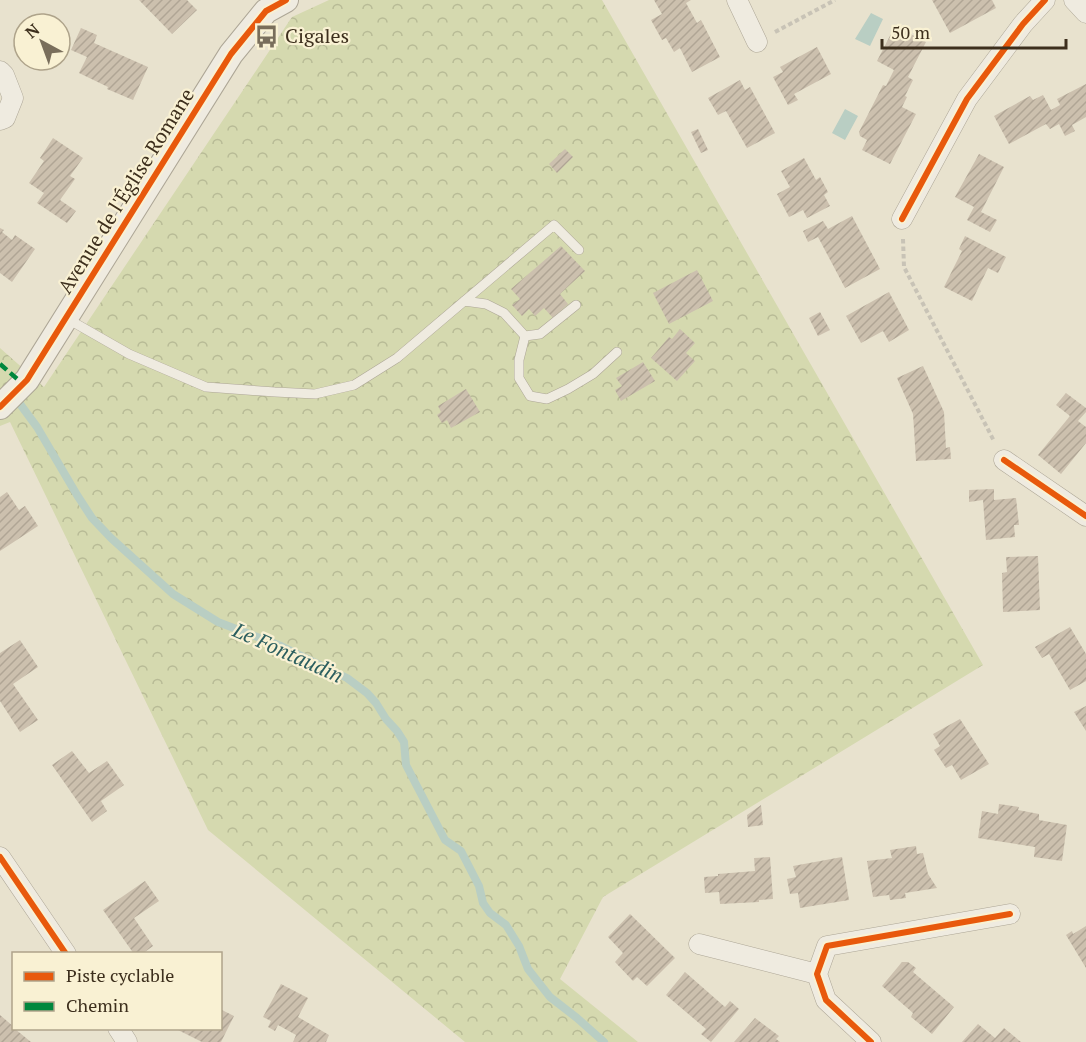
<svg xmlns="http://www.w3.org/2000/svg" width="1086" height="1042" viewBox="0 0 1086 1042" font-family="'PT Serif',serif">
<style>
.forest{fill:url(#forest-crowns)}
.water{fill:#b9cec3}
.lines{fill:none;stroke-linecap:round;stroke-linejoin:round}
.stream{stroke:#b9cec3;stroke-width:8}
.building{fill:url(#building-hatch)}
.service-casing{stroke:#ada696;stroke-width:10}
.minor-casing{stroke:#ada696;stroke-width:21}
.tertiary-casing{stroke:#ada696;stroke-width:26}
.path{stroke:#c8c3b6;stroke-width:4;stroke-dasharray:4.5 3;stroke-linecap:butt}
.service{stroke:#efebe0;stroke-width:9}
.minor{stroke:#efebe0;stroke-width:20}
.tertiary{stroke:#efebe0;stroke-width:24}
.quiet{stroke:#00873e;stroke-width:4.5;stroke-dasharray:9 4.5;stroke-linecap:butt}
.cycleway-casing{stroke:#f9f1d3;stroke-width:10}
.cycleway{stroke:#e8590c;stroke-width:6}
.labels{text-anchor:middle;stroke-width:4.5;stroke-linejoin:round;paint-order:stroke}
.poi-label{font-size:20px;fill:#3d2f1d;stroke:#f9f1d3;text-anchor:start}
.street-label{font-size:20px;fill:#3d2f1d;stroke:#f9f1d3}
.water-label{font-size:21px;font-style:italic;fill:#2b5e5f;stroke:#f9f1d3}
</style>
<defs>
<pattern id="forest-crowns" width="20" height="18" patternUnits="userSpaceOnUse" patternTransform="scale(1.5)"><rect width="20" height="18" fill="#d5d9af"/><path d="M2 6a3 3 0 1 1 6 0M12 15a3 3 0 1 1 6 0" fill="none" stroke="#b8bb96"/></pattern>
<pattern id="building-hatch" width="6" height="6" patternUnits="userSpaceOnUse" patternTransform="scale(1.5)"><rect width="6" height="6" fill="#ccc0ae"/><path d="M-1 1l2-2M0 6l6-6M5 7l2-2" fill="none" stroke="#b0a595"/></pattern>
</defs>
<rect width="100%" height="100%" fill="#e8e2ce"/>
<path class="forest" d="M329 0H602L983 665 603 897 560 979 638 1042H465L208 830 10 422 0 426V348L44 387 292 17Z"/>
<path class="water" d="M871 13 883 19 870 46 855 39Z
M845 109 858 116 845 140 832 133Z"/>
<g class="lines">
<path class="stream" d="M20 404 37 427 77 495 92 518 111 538 173 594 218 622 281 646 347 678 367 693 376 703 386 719 397 731 404 742 406 765 445 840 461 851 479 886 483 903 490 913 506 925 519 946 528 969 550 997 577 1018 604 1042"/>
</g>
<path class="building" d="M139 0H187L197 10 172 34Z
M654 0H691L686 3 697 23 701 20 720 57 692 72 680 48 674 52 666 38 662 40 651 20 662 14Z
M932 0H992L996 8 950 33Z
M895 26 926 42 908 77 913 80 905 96 907 97 902 107 916 114 890 164 862 150 867 140 860 136 859 132 883 85 886 86 894 70 877 61Z
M81 28 97 35 94 43 148 67 133 100 107 89 108 87 79 73 87 57 71 50Z
M817 47 831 74 794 94 798 100 788 105 773 77 783 72 780 67Z
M740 80 745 90 750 87 775 133 747 148 726 111 718 115 708 98Z
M1086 84V117L1072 125 1075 131 1065 136 1059 124 1050 129 1046 124 1009 144 994 116 1030 96 1033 100 1043 95 1051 110 1060 105 1057 99Z
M698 129 708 150 701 153 691 132Z
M53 138 83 158 70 176 75 179 60 200 76 211 67 223 37 203 44 193 29 183 44 161 40 158Z
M565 149 573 157 557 173 549 164Z
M979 154 1004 167 981 212 997 220 990 232 967 220 974 207 955 197Z
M804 158 816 180 820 177 828 192 824 195 830 206 807 218 803 210 789 217 777 194 790 187 781 171Z
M852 216 880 269 845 288 818 237 808 242 803 231 823 221 828 229Z
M0 228 4 230 2 232 12 240 15 235 35 249 12 282 0 273Z
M965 236 1006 257 998 273 988 268 972 301 944 287 962 251 959 249Z
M561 246 585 271 560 294 568 304 553 318 544 308 535 316 529 309 522 316 512 305 520 299 511 289Z
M697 270 713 301 669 324 653 293Z
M889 292 909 330 889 342 883 331 861 343 846 316Z
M820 312 830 330 818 336 809 318Z
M680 329 695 343 686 353 695 361 677 381 651 358 669 337 672 339Z
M643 362 655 381 621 401 615 390 622 386 616 378Z
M923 366 944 412 946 448 950 447 951 459 916 461 913 414 897 378Z
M466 389 480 412 451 428 447 420 442 423 437 415 441 412 438 406Z
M1066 393 1086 408V412L1078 421 1086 427V443L1061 474 1038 455 1070 416 1056 405Z
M994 489V500L1016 498 1019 525H1014L1015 537 986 540 983 500 969 502V490Z
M7 492 19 510 25 506 38 526 0 551V497Z
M1038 556 1040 610 1003 612 1002 573 1007 572 1006 557Z
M1070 627 1086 654V681L1070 690 1049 654 1042 658 1035 647Z
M20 640 38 667 13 684 38 720 20 732 0 701V653Z
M1086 706V731L1074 712Z
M960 719 989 764 961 780 952 765 946 768 934 750 940 746 933 734Z
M72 751 89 773 107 761 124 785 101 801 107 811 92 822 52 765Z
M999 804 1019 807 1018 810 1039 814V820L1067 825 1062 861 1034 857 1035 847 978 838 982 811 998 814Z
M761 805 763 825 748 827 747 815Z
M916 846 917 854 923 853 928 874 937 888 905 893 906 898 890 900 889 895 873 897 867 861 892 858 890 850Z
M770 857 773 899 759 900V902L720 904 719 892 705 893 704 877 718 876V874L755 871 754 858Z
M842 857 849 900 800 908 798 893 790 894 787 879 796 877 793 866Z
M145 881 159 901 134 918 153 946 142 954H134L103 910Z
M630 914 675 958 647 986 637 977 633 981 615 962 623 953 608 937Z
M1086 926V968L1066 935 1072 931 1073 934Z
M902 962H908L916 968 913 972 954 1007 932 1034 911 1017 913 1013 882 986Z
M685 972 725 1007 730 1001 739 1009 711 1042 701 1034 706 1029 666 995Z
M281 984 308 998 298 1017 329 1035 326 1042H293L296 1035 278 1025 275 1031 268 1027 271 1021 263 1017Z
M220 1009 234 1016 221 1042H202L176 1029H220Z
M0 1015 14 1027V1029H15L31 1042H0Z
M755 1018 779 1036 776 1039 780 1042H734Z
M978 1024 995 1038 1004 1028 1021 1042H962Z"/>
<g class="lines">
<defs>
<path id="service" d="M464 301 486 304 504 313 525 336 540 334 576 305
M66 318 129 354 206 387 275 392 315 394 354 385 397 358 554 225 579 250
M525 336 519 360V378L530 396 547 399 568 389 593 374 617 352"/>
<path id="minor" d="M737 0 757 42
M1074 0 1086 13
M0 71 4 75 13 98 5 118 0 120
M902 219 967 99 1023 24 1045 0
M1004 460 1086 516
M0 857 66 954
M699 944 817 974
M118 1028 127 1042
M871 1042 826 1000 817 974 827 946 1010 914"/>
<path id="tertiary" d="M0 407 27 380 231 54 266 11 286 0"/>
</defs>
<use href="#service" class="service-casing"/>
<use href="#minor" class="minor-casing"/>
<use href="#tertiary" class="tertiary-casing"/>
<path class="path" d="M775 32 835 0
M903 239 904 267 994 441"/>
<use href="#service" class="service"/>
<use href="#minor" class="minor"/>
<use href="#tertiary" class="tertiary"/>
<path class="quiet" d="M0 364 23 384"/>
<defs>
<path id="cycleway" d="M902 219 967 99 1023 24 1045 0
M0 407 27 380 231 54 266 11 286 0
M1004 460 1086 516
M0 857 66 954
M871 1042 826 1000 817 974 827 946 1010 914"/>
</defs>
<use href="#cycleway" class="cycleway-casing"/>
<use href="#cycleway" class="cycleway"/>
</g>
<defs>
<symbol id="bus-bare" viewBox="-9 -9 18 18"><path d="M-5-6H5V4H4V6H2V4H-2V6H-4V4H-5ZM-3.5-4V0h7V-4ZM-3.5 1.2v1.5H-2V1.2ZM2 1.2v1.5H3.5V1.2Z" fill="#796e5b" stroke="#f9f1d3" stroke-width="2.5" paint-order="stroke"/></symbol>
</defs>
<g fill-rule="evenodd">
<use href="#bus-bare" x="250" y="20" width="33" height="33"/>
</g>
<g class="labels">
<g class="poi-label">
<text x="285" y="43">Cigales</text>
</g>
<g class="street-label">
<text transform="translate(126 191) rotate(-58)" y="7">Avenue de l'Église Romane</text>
</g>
<g class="water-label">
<text transform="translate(288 653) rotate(24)" y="7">Le Fontaudin</text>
</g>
</g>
<rect x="12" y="952" width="210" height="78" fill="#f9f1d3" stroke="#aea38a" stroke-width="1.5"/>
<rect x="24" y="972" width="30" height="9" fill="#e8590c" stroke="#aea38a" stroke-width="1.5"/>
<text x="66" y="982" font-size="18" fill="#3d2f1d">Piste cyclable</text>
<rect x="24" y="1002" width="30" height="9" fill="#00873e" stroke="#aea38a" stroke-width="1.5"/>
<text x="66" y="1012" font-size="18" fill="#3d2f1d">Chemin</text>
<g transform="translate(42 42) rotate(319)"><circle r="28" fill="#f9f1d3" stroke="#aea38a" stroke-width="1.5"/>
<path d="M0-4.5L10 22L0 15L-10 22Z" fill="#796e5b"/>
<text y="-9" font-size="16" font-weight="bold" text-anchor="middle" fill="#3d2f1d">N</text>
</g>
<path d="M882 39v9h184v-9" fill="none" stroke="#3d2f1d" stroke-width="3"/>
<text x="891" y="39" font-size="18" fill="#3d2f1d" stroke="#f9f1d3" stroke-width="4.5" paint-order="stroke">50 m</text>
</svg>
